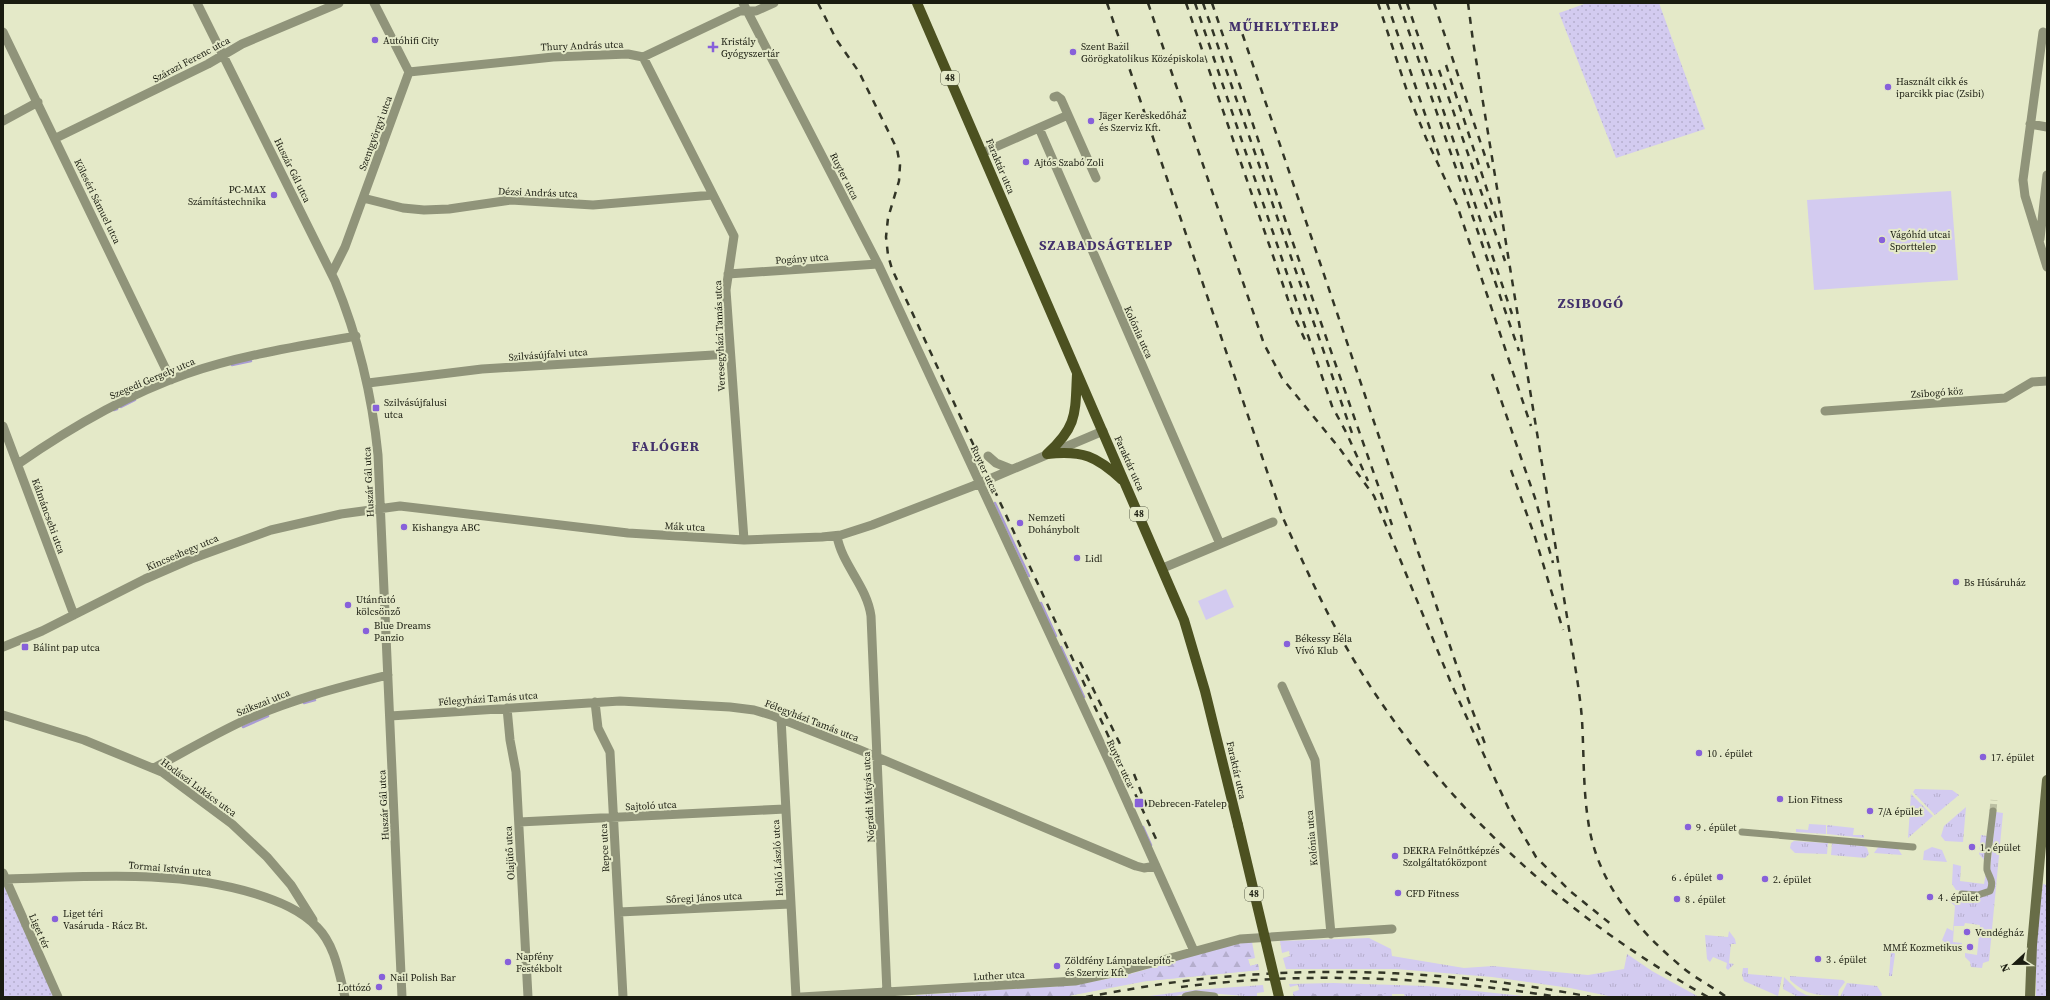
<svg xmlns="http://www.w3.org/2000/svg" width="2050" height="1000" viewBox="0 0 2050 1000" font-family="'Source Serif 4',serif">
<style>
.grass{fill:url(#grass-tufts)}
.forest{fill:url(#forest-firs)}
.park{fill:url(#park-dots)}
.pitch{fill:#d3cbf0}
.lines{fill:none;stroke-linecap:round;stroke-linejoin:round}
.stream{stroke:#a99cd4;stroke-width:2.5}
.pedestrian-tunnel{stroke:#bcc0a3;stroke-width:7;stroke-dasharray:7 3.5;stroke-linecap:butt}
.pedestrian{stroke:#90947a;stroke-width:7}
.minor{stroke:#90947a;stroke-width:9}
.secondary{stroke:#686d47;stroke-width:10}
.primary{stroke:#4c5120;stroke-width:10}
.rail{stroke:#323526;stroke-width:2.5;stroke-dasharray:7 7;stroke-linecap:butt}
.primary-bridge{stroke:#4c5120;stroke-width:10}
.poi-dot{fill:#8760da;stroke:#e4e9c8;stroke-width:1.5}
.labels{text-anchor:middle;stroke-width:4;stroke-linejoin:round;paint-order:stroke}
.shield{fill:#e4e9c8;stroke:#575a47;stroke-width:1}
.shield-label{font-size:9px;font-weight:bold;fill:#1a1c10}
.poi-label{font-size:10px;fill:#1a1c10;stroke:#e4e9c8;text-anchor:start}
.street-label{font-size:10px;fill:#1a1c10;stroke:#e4e9c8}
.district-label{font-size:14px;font-weight:bold;letter-spacing:1px;fill:#43316c;stroke:#e4e9c8}
</style>
<defs>
<pattern id="grass-tufts" width="24" height="20" patternUnits="userSpaceOnUse"><rect width="24" height="20" fill="#d3cbf0"/><path d="M3 7l-1-3M5 7V3M7 7l1-3M15 17l-1-3M17 17v-4M19 17l1-3" fill="none" stroke="#b5aecd"/></pattern>
<pattern id="forest-firs" width="22" height="20" patternUnits="userSpaceOnUse"><rect width="22" height="20" fill="#d3cbf0"/><path d="M5 1l3.5 6h-7zM16 11l3.5 6h-7z" fill="#b5aecd"/></pattern>
<pattern id="park-dots" width="8" height="8" patternUnits="userSpaceOnUse"><rect width="8" height="8" fill="#d3cbf0"/><path d="M2 2h.1M6 6h.1" fill="none" stroke="#b5aecd" stroke-width="1.8" stroke-linecap="round"/></pattern>
</defs>
<rect width="100%" height="100%" fill="#e4e9c8"/>
<path class="grass" d="M1915 789 1952 790 1959 795 1935 815 1913 792Z
M1911 794 1933 816 1908 838Z
M1966 807 1963 842 1945 841 1941 836 1944 826Z
M1996 812 2003 813 1989 961 1983 963 1982 968 1971 967 1970 962 1965 957V953L1977 955 1980 925 1965 923 1964 926H1954L1953 942 1962 943V946L1948 945 1942 940 1947 928 1953 931 1955 906 1949 901 1955 895 1982 897 1991 893 1995 881 1990 870Z
M1809 824 1826 825V834L1796 832V829L1808 830Z
M1827 825 1854 828 1853 835H1864V838L1827 834Z
M1981 835 1987 836 1985 861 1979 854Z
M1794 841 1828 843 1827 854 1795 853 1790 848 1791 843Z
M1832 843 1864 846 1867 848 1869 854 1865 858 1831 855Z
M1879 846 1897 847 1902 855 1874 853Z
M1932 847 1942 850 1947 862 1923 860 1924 851Z
M1953 864 1961 866 1960 881 1984 884 1986 873 1989 877 1988 889 1979 893 1956 890 1952 884Z
M1729 931 1735 939 1736 944H1731L1729 963 1734 964 1728 970 1726 968 1727 963 1713 957 1710 962 1707 959 1705 935 1728 937Z
M1369 938 1391 949 1392 956 1464 968 1493 966 1588 975 1624 969 1627 954 1652 971 1699 997H1613L1570 988 1492 977 1396 969H1286L1283 958 1290 956 1289 951 1282 953 1280 941Z
M1891 949 1895 954 1892 976H1889Z
M1200 954 1255 958 1248 959 1250 966 1258 964 1259 970 1147 981 1063 997H917L916 995 1078 985 1130 974Z
M1743 968H1748V974L1782 977 1778 996 1744 981 1742 975Z
M1790 976 1843 980 1845 982 1839 990 1838 996C1815 995 1807 995 1790 980Z
M1784 977 1797 990 1806 995 1816 997H1798L1783 989Z
M1333 983 1427 986 1532 997H1405L1404 994H1293V992L1299 990 1298 985 1290 987 1289 984Z
M1847 983 1877 986 1882 994 1881 997H1840Z
M1263 985 1264 992 1257 993V997L1195 992 1171 997H1142L1194 990Z"/>
<path class="forest" d="M1252 942 1255 958 1248 959 1250 966 1258 964 1259 970 1147 981 1144 980V975L1150 968 1235 944Z
M1097 981 1099 985 1097 990 1063 997H982L987 991 1069 986Z
M1293 994H1392V997H1294Z"/>
<path class="park" d="M1587 3H1659L1705 129 1616 158 1559 13Z
M3 883 54 997H3Z
M2043 884 2047 885V997H2036V936Z"/>
<path class="pitch" d="M1951 191 1958 280 1814 290 1807 200Z
M1226 589 1234 607 1206 620 1198 601Z"/>
<g class="lines">
<path class="stream" d="M232 365 251 361
M121 407 135 400
M114 410 117 409
M995 503 1029 576
M1041 603 1056 636
M1061 647 1084 697
M304 703 315 700
M243 727 268 716
M1143 827 1151 845"/>
<path class="pedestrian-tunnel" d="M1993 811 1994 800"/>
<path class="pedestrian" d="M1742 832 1913 847
M1962 894 1978 895 1990 891C1994 881 1990 879 1987 870 1986 863 1992 822 1993 811"/>
<path class="minor" d="M197 3 335 281C358 337 372 394 378 455L402 997
M743 3 878 264 1111 766 1194 951
M3 32 171 380
M2043 32 2023 180 2025 196 2047 267
M643 57 734 236 726 290 744 540
M409 72 553 57 628 54 643 57 740 11H756L774 3
M1054 97 1057 96 1061 99 1096 178
M3 121 38 102
M2030 124 2047 127
M1039 128 1220 544
M56 138 208 64 242 44 339 3
M982 153 1068 115
M363 198 403 208 424 210 449 209 511 200 593 205 713 195
M2040 239 2047 175
M332 273 345 247 409 72 374 3
M728 274 878 264
M368 383 482 369 730 354
M1825 411 2005 398 2032 382 2047 381
M3 426 74 615
M988 456 996 463 1011 469
M18 464C70 428 126 395 186 374 240 355 300 346 356 336
M837 536C842 565 867 586 871 616L887 993
M1163 568 1273 522
M3 647 42 631 145 579 191 559 271 530 341 514 400 506 628 533 744 540 822 537 841 535 872 525 973 486 1103 431
M1282 686 1315 760 1331 934
M595 702 598 728 610 752 623 997
M507 708 510 740 516 772 528 997
M3 715 84 740 162 772 232 824 267 857 291 885 313 920
M390 716 620 701 730 707 754 710 774 716 860 750 1136 866 1144 868 1156 866
M781 718 796 997
M154 768C184 752 213 735 243 721 290 700 339 687 388 675
M519 822 785 809
M3 873 58 997
M6 879C90 877 175 869 256 894 278 901 301 910 317 927 335 945 339 973 345 997
M619 912 791 904
M801 997 1075 981 1130 969 1240 939 1392 929
M1186 997 1196 995 1214 997"/>
<path class="secondary" d="M2030 997 2032 945 2047 780"/>
<path class="primary" d="M917 3 1184 620 1205 691 1238 825
M1047 454C1078 426 1075 413 1077 374
M1047 454C1082 450 1097 456 1122 480"/>
<path class="rail" d="M818 3 836 39 859 72 897 149 900 165 899 181 888 218 886 237 888 255 892 269 1157 841
M1107 3 1283 518C1305 567 1327 616 1355 662 1441 804 1563 916 1708 997
M1148 3 1264 344 1282 378 1340 449 1374 496 1451 683 1511 814 1536 857 1570 891 1612 925
M1186 3 1293 314 1306 342
M1195 3 1332 406 1347 434 1368 481
M1203 3 1353 436
M1212 3 1293 243 1392 525
M1378 3 1407 91 1426 138 1457 205 1531 426
M1387 3 1440 158
M1399 3 1519 351
M1407 3 1512 314
M1434 3 1489 168
M1468 3 1473 41 1577 678C1579 692 1581 706 1582 720 1584 754 1583 787 1588 820 1596 881 1636 929 1682 967 1695 978 1711 986 1725 996
M1238 21 1468 699 1487 749
M1446 65 1498 223
M1439 70 1505 261
M1492 374 1535 498 1553 563
M1511 470 1535 537 1563 630
M1080 662 1121 746
M1134 774 1147 807
M1181 987C1306 971 1434 977 1558 997
M1086 997C1125 990 1163 983 1202 979 1332 965 1463 972 1591 997"/>
<path class="primary-bridge" d="M1238 825 1279 997"/>
</g>
<g class="poi-dot">
<circle cx="375" cy="40" r="4"/>
<path d="M711 41h4v4h4v4h-4v4h-4v-4h-4v-4h4z"/>
<circle cx="1073" cy="52" r="4"/>
<circle cx="1888" cy="87" r="4"/>
<circle cx="1091" cy="121" r="4"/>
<circle cx="1026" cy="162" r="4"/>
<circle cx="274" cy="195" r="4"/>
<circle cx="1882" cy="240" r="4"/>
<rect x="372" y="404" width="8" height="8" rx="2"/>
<circle cx="1020" cy="523" r="4"/>
<circle cx="404" cy="527" r="4"/>
<circle cx="1077" cy="558" r="4"/>
<circle cx="1956" cy="582" r="4"/>
<circle cx="348" cy="605" r="4"/>
<circle cx="366" cy="631" r="4"/>
<circle cx="1287" cy="644" r="4"/>
<rect x="21" y="643" width="8" height="8" rx="2"/>
<circle cx="1699" cy="753" r="4"/>
<circle cx="1983" cy="757" r="4"/>
<circle cx="1780" cy="799" r="4"/>
<rect x="1134" y="798" width="10" height="10" rx="2"/>
<circle cx="1870" cy="811" r="4"/>
<circle cx="1688" cy="827" r="4"/>
<circle cx="1972" cy="847" r="4"/>
<circle cx="1395" cy="856" r="4"/>
<circle cx="1720" cy="877" r="4"/>
<circle cx="1765" cy="879" r="4"/>
<circle cx="1398" cy="893" r="4"/>
<circle cx="1930" cy="897" r="4"/>
<circle cx="1677" cy="899" r="4"/>
<circle cx="55" cy="919" r="4"/>
<circle cx="1967" cy="932" r="4"/>
<circle cx="1970" cy="947" r="4"/>
<circle cx="1818" cy="959" r="4"/>
<circle cx="508" cy="962" r="4"/>
<circle cx="1057" cy="966" r="4"/>
<circle cx="382" cy="977" r="4"/>
<circle cx="379" cy="987" r="4"/>
</g>
<g class="labels">
<g class="shield">
<rect x="941" y="71" width="18" height="14" rx="3"/>
<rect x="1130" y="507" width="18" height="14" rx="3"/>
<rect x="1245" y="887" width="18" height="14" rx="3"/>
</g>
<g class="shield-label">
<text x="950" y="81">48</text>
<text x="1139" y="517">48</text>
<text x="1254" y="897">48</text>
</g>
<g class="poi-label">
<text x="383" y="44">Autóhifi City</text>
<text x="721" y="45">Kristály<tspan x="721" dy="12">Gyógyszertár</tspan></text>
<text x="1081" y="50">Szent Bazil<tspan x="1081" dy="12">Görögkatolikus Középiskola</tspan></text>
<text x="1896" y="85">Használt cikk és<tspan x="1896" dy="12">iparcikk piac (Zsibi)</tspan></text>
<text x="1099" y="119">Jäger Kereskedőház<tspan x="1099" dy="12">és Szerviz Kft.</tspan></text>
<text x="1034" y="166">Ajtós Szabó Zoli</text>
<text x="266" y="193" text-anchor="end">PC-MAX<tspan x="266" dy="12">Számítástechnika</tspan></text>
<text x="1890" y="238">Vágóhíd utcai<tspan x="1890" dy="12">Sporttelep</tspan></text>
<text x="384" y="406">Szilvásújfalusi<tspan x="384" dy="12">utca</tspan></text>
<text x="1028" y="521">Nemzeti<tspan x="1028" dy="12">Dohánybolt</tspan></text>
<text x="412" y="531">Kishangya ABC</text>
<text x="1085" y="562">Lidl</text>
<text x="1964" y="586">Bs Húsáruház</text>
<text x="356" y="603">Utánfutó<tspan x="356" dy="12">kölcsönző</tspan></text>
<text x="374" y="629">Blue Dreams<tspan x="374" dy="12">Panzio</tspan></text>
<text x="1295" y="642">Békessy Béla<tspan x="1295" dy="12">Vívó Klub</tspan></text>
<text x="33" y="651">Bálint pap utca</text>
<text x="1707" y="757">10 . épület</text>
<text x="1991" y="761">17. épület</text>
<text x="1788" y="803">Lion Fitness</text>
<text x="1148" y="807">Debrecen-Fatelep</text>
<text x="1878" y="815">7/A épület</text>
<text x="1696" y="831">9 . épület</text>
<text x="1980" y="851">1 . épület</text>
<text x="1403" y="854">DEKRA Felnőttképzés<tspan x="1403" dy="12">Szolgáltatóközpont</tspan></text>
<text x="1712" y="881" text-anchor="end">6 . épület</text>
<text x="1773" y="883">2. épület</text>
<text x="1406" y="897">CFD Fitness</text>
<text x="1938" y="901">4 . épület</text>
<text x="1685" y="903">8 . épület</text>
<text x="63" y="917">Liget téri<tspan x="63" dy="12">Vasáruda - Rácz Bt.</tspan></text>
<text x="1975" y="936">Vendégház</text>
<text x="1962" y="951" text-anchor="end">MMÉ Kozmetikus</text>
<text x="516" y="960">Napfény<tspan x="516" dy="12">Festékbolt</tspan></text>
<text x="1826" y="963">3 . épület</text>
<text x="1065" y="964">Zöldfény Lámpatelepítő-<tspan x="1065" dy="12">és Szerviz Kft.</tspan></text>
<text x="390" y="981">Nail Polish Bar</text>
<text x="371" y="991" text-anchor="end">Lottózó</text>
</g>
<g class="street-label">
<text transform="translate(582 45) rotate(-2)" y="4">Thury András utca</text>
<text transform="translate(191 59) rotate(-28)" y="4">Szárazi Ferenc utca</text>
<text transform="translate(375 133) rotate(-70)" y="4">Szentgyörgyi utca</text>
<text transform="translate(1001 166) rotate(67)" y="4">Faraktár utca</text>
<text transform="translate(293 170) rotate(64)" y="4">Huszár Gál utca</text>
<text transform="translate(845 176) rotate(63)" y="4">Ruyter utca</text>
<text transform="translate(538 192) rotate(2)" y="4">Dézsi András utca</text>
<text transform="translate(98 201) rotate(64)" y="4">Köleséri Sámuel utca</text>
<text transform="translate(802 258) rotate(-4)" y="4">Pogány utca</text>
<text transform="translate(1139 332) rotate(66)" y="4">Kolónia utca</text>
<text transform="translate(719 336) rotate(-92)" y="4">Veresegyházi Tamás utca</text>
<text transform="translate(548 354) rotate(-4)" y="4">Szilvásújfalvi utca</text>
<text transform="translate(152 378) rotate(-23)" y="4">Szegedi Gergely utca</text>
<text transform="translate(1937 392) rotate(-4)" y="4">Zsibogó köz</text>
<text transform="translate(1130 463) rotate(66)" y="4">Faraktár utca</text>
<text transform="translate(985 469) rotate(65)" y="4">Ruyter utca</text>
<text transform="translate(368 482) rotate(-93)" y="4">Huszár Gál utca</text>
<text transform="translate(49 516) rotate(70)" y="4">Kálmáncsehi utca</text>
<text transform="translate(685 526) rotate(3)" y="4">Mák utca</text>
<text transform="translate(182 552) rotate(-23)" y="4">Kincseshegy utca</text>
<text transform="translate(488 698) rotate(-4)" y="4">Félegyházi Tamás utca</text>
<text transform="translate(263 702) rotate(-22)" y="4">Szikszai utca</text>
<text transform="translate(812 720) rotate(21)" y="4">Félegyházi Tamás utca</text>
<text transform="translate(1121 763) rotate(65)" y="4">Ruyter utca</text>
<text transform="translate(1237 770) rotate(77)" y="4">Faraktár utca</text>
<text transform="translate(199 787) rotate(36)" y="4">Hodászi Lukács utca</text>
<text transform="translate(868 797) rotate(-93)" y="4">Nógrádi Mátyás utca</text>
<text transform="translate(383 805) rotate(-93)" y="4">Huszár Gál utca</text>
<text transform="translate(651 805) rotate(-3)" y="4">Sajtoló utca</text>
<text transform="translate(1311 838) rotate(-95)" y="4">Kolónia utca</text>
<text transform="translate(604 848) rotate(-93)" y="4">Repce utca</text>
<text transform="translate(509 853) rotate(-93)" y="4">Olajütő utca</text>
<text transform="translate(777 858) rotate(-93)" y="4">Holló László utca</text>
<text transform="translate(170 868) rotate(5)" y="4">Tormai István utca</text>
<text transform="translate(704 897) rotate(-3)" y="4">Sőregi János utca</text>
<text transform="translate(40 931) rotate(66)" y="4">Liget tér</text>
<text transform="translate(999 975) rotate(-3)" y="4">Luther utca</text>
</g>
<g class="district-label">
<text x="1284" y="31">MŰHELYTELEP</text>
<text x="1106" y="250">SZABADSÁGTELEP</text>
<text x="1591" y="308">ZSIBOGÓ</text>
<text x="666" y="451">FALÓGER</text>
</g>
</g>
<rect width="2050" height="1000" fill="none" stroke="#1a1c10" stroke-width="8"/>
<g transform="translate(2014 964) rotate(248)" stroke="#e4e9c8" stroke-width="3" paint-order="stroke">
<path d="M0-3L7 15L0 10L-7 15Z" fill="#1a1c10"/>
<text y="-6" font-size="11" font-weight="bold" text-anchor="middle" fill="#1a1c10">N</text>
</g>
</svg>
